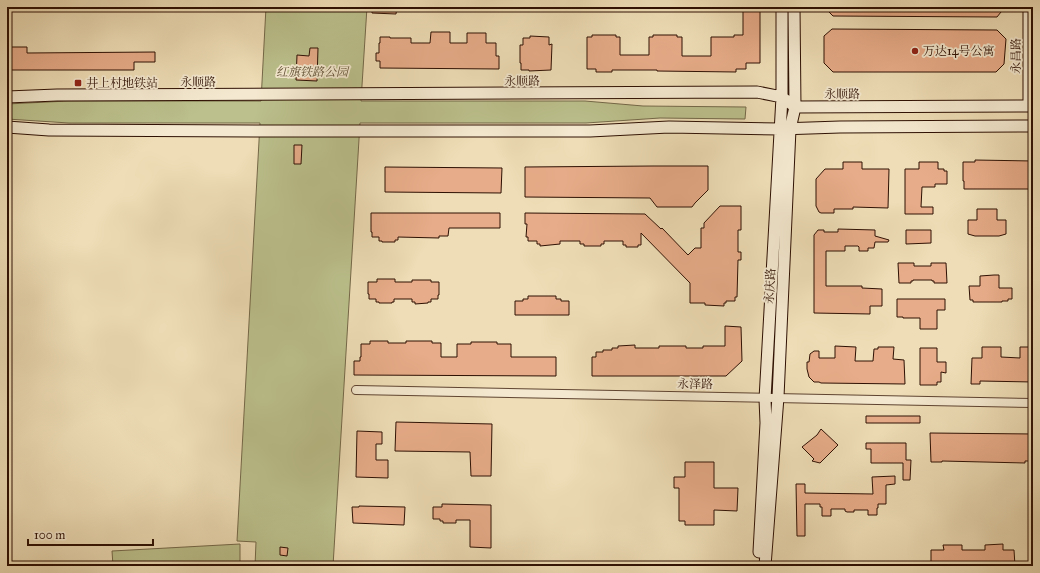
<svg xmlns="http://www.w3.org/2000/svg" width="1040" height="573" viewBox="0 0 1040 573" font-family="'IM FELL Great Primer','Noto Serif SC',serif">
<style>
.green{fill:#bbc08c;stroke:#746848}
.building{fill:#e7ac89;stroke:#2e1003}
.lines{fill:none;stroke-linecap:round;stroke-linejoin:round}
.street-casing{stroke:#5e4330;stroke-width:10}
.secondary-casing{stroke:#2e1003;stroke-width:13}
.street{stroke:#f4e9d0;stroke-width:8}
.secondary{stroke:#f4e9d0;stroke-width:11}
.poi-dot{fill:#8f2418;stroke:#f4e9d0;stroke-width:1.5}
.labels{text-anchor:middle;stroke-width:3.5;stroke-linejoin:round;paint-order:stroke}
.poi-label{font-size:12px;fill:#2e1003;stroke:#f4e9d0;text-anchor:start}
.street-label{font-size:12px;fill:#2e1003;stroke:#f4e9d0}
.park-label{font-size:12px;font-style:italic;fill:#5f4e33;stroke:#f4e9d0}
</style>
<rect width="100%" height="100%" fill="#eeddb6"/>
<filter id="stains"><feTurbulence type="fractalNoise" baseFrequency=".005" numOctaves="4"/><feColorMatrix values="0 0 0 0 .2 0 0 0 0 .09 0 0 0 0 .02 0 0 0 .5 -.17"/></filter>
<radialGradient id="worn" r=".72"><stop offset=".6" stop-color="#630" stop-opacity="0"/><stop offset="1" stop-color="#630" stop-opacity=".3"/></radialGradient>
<path class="green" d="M266 7H367L361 101H585L643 106 746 107 745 119 660 118 586 123H360L333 566H255L256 542 237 541 260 123H69L7 119V104L68 101H261Z
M240 544V566H113L112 551Z"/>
<path class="building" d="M372 7H397L396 14 372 13Z
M743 7H760V63H746V69H736V72L657 71V70H612V72H596V69H587V37H592V35H616V37H620V55H649V37H653V35H677V37H682V56H711V37H734V35H743Z
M824 7H1005L997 17 833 16Z
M832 29 997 30 1006 39 1004 64 996 72H833L824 63V36Z
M431 32H450V43H467V33H486V43H496V56H499V69L380 68V61H376V53H379V43H380V37H390V38H411V43H430Z
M530 36 549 37V45L552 44 551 70 529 71V70H521V63H520V45H523V38H530Z
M7 47H27V53L155 52V62H134V70H7Z
M310 48H318L317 81 296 80 297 55 309 56Z
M147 80H155V87H147Z
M294 145H302L301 164H294Z
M975 160 1033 161V189H964V181H963V162H975Z
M843 162H862V169H889L888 208 853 207V209H834V213H821L819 212 816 206V179L825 169H843Z
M919 162H938V169H944V171H947V184H935V187H922L921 207H933V214H905V169H919Z
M652 166H708V190L695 203 692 207H657L650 198 525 197V167Z
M385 167 502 168 501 193 385 192Z
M720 206H741V230H738V252H741V260H738L737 297H735V301H726V303H724V306L705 305V303H690V283L641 233V245H638V247H626V245H623V241H604V244H601V246H584V244H580V241H560V244L540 246V244H537V241H528V237H526L527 224H525V213L645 214 661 229 662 228 688 255 695 248H701V228H704V223Z
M977 209H997V220H1006V234L999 236H975L968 234V220H977Z
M371 213H500V228H449L448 236H439V238L398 237V240H395V242H382V241H379V237H372V232H371Z
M838 229 875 230V236L889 240 888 242H875L874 248H868V251H859V247L858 246H845V251H826V286H862V288L882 289V306H870V314L814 313V235L818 230H824V232H838Z
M906 230H931V243L906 244Z
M898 263H914V266H931V263H946L947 283H934V281H932V280H913V281H911V283H899Z
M994 275H999V288H1012V299H1008V301H1002V302H973V300H970L969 286H980V276Z
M377 279H395V282H412V280H431V282H439V295H438V299H431V302H428V303L415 304V302H412V299H394V302H392V303H379V302H376V299H369V294H368V282H377Z
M528 296H556V299H561V301H569V315H515V301H523V299H528Z
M897 299H945V310H937V329H920V318H903V317H897Z
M725 326 741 327 742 361 726 376H592V357H596V352H603V350H612V348H618V346L635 345V348H659V346H686V348H703V346H725Z
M370 341H388V343H406V341H432V343H441V357H457V344H471V342H497V344H511V357H556V376L354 375V361H360V357H361V344H370Z
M835 346 856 347 855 361H873L874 349H878V347H894L893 359 904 360 905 384 821 383 819 382H814L809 377 807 369V362H809L810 354 814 351H819V358H835Z
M982 347H1001V357L1020 358V347H1033V382L980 381V384H971L972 358H982Z
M920 348H937V362H946V373L941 372V382H937V385H920Z
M866 416H920V423H866Z
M396 422 492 424 491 476H471L470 452 395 451Z
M821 429 838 445 820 463 812 461 814 459 802 447 817 435Z
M357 431 382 432V444H376V460H388V478L356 477Z
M930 433 1033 434V461H1025V463L942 461V462H931Z
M866 443H906V460H911L910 480H903V463H871V449H866Z
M685 462H714V488H738L737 511 714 510V525H685V521H679V488H674V477H685Z
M895 476V484L886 485V504H878V508H877V515H868V510H854V512H847L845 511V509H831V516H822V507H820V504H805V536H797L796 484H805V493L873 494 872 477Z
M442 504 491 505V548L470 547V520H456V523H443V521H440V519H433V507H442Z
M359 506 405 507 404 525 353 523 352 507H359Z
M1003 544V550H1014L1015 566H931V550H944L943 545H962V550H985V545Z
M280 547 288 548 287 556 280 555Z"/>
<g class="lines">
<defs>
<path id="street" d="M356 390 1033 403"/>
<path id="secondary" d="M1029 7V106
M7 97 57 95 757 92 782 97 795 107 1033 106
M7 127 49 130 255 131H590L669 127 780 129 840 127 1033 126
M759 552 766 423 765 399 782 97V7
M765 566 778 397 790 129 795 107 794 7"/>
</defs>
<use href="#street" class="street-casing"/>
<use href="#secondary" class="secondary-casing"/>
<use href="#street" class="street"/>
<use href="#secondary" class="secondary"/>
</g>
<g class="poi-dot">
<circle cx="915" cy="51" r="4"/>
<rect x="74" y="79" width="8" height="8" rx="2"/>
</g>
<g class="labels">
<g class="poi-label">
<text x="923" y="55">万达14号公寓</text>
<text x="86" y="87">井上村地铁站</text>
</g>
<g class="street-label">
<text transform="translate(1016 56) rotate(-90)" y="4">永昌路</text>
<text x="522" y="85">永顺路</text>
<text x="198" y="86">永顺路</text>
<text x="842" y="98">永顺路</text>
<text transform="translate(770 286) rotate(-87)" y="4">永庆路</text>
<text transform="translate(695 384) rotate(1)" y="4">永泽路</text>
</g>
<g class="park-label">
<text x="312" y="76">红旗铁路公园</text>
</g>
</g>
<rect width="1040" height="573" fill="none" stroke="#eeddb6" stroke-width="24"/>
<rect x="8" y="8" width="1024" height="557" fill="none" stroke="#2e1003" stroke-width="2"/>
<rect x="12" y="12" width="1016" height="549" fill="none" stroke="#2e1003"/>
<path d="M28 539v6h125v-6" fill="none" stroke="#2e1003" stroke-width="2"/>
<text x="34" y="539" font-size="12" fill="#2e1003" stroke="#f4e9d0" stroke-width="3" paint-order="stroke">100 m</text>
<rect width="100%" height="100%" filter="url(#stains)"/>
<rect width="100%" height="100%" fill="url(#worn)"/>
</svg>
